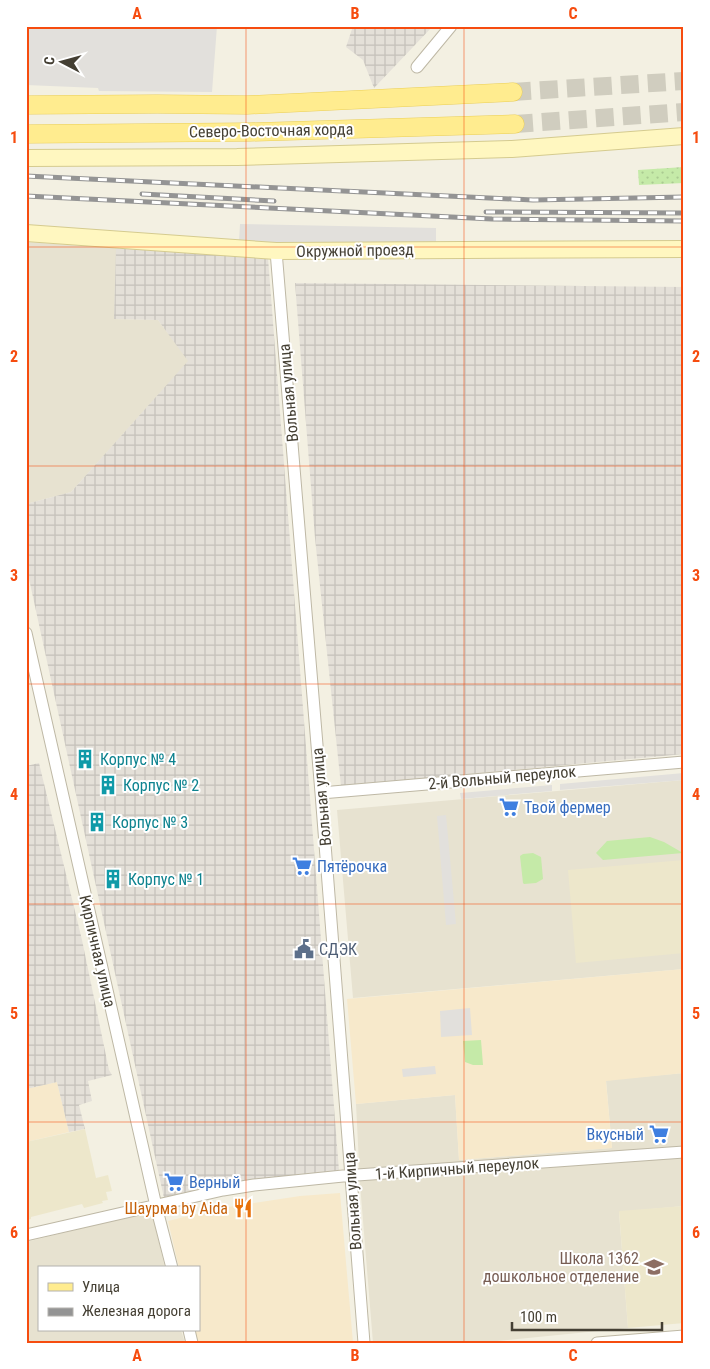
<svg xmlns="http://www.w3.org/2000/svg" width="710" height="1369" viewBox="0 0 710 1369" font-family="'Roboto Condensed',sans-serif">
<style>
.residential{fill:#e7e2d0}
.commercial{fill:#f7e9cb}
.industrial{fill:url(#industrial-grid)}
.education{fill:#ede7cb}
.grass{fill:url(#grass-dots)}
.park{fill:#c5eaa8}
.parking{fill:#e2e0dc}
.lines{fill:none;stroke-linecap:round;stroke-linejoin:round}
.primary-tunnel{stroke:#d0cdbf;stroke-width:18;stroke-dasharray:18 9;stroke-linecap:butt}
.street-casing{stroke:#beb8a5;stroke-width:13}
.secondary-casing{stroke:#d5cb8f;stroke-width:18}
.primary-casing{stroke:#ebcf58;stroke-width:19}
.street{stroke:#fff;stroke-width:11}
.secondary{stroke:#fff7c0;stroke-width:16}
.primary{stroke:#ffec8f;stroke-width:18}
.rail-casing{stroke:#949494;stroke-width:5}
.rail{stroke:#fff;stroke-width:3;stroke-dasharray:9;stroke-linecap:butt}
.grid{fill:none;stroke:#f64c0f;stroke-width:1;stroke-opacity:0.55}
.labels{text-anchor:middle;stroke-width:4;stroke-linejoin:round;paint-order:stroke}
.street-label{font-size:16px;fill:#443f33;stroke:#fff}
.culture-label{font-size:16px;fill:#0d838f;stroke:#fff;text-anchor:start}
.shop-label{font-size:16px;fill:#366cbe;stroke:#fff;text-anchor:start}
.service-label{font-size:16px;fill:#4e5e75;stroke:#fff;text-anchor:start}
.food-label{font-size:16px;fill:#c56008;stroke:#fff;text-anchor:end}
.education-label{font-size:16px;fill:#785e54;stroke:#fff;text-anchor:end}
.neatline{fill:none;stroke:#f64c0f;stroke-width:2}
.grid-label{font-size:16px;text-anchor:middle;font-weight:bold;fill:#f64c0f}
</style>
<defs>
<pattern id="industrial-grid" width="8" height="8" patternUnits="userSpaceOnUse" patternTransform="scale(1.25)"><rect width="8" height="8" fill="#e4e0d8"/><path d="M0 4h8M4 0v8" fill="none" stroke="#c5c1ba"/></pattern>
<pattern id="grass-dots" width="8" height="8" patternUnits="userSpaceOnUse" patternTransform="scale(1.25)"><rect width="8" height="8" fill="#c5eaa8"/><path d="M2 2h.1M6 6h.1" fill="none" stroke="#aaca91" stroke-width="1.8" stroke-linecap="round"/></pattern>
</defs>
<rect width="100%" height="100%" fill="#f3f0e2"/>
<path class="residential" d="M26 242 116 248 114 319 158 320 189 361 71 492 26 504Z
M684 780V969L353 998 337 810Z
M684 1073V1206L619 1212 628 1328 477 1343H373L360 1184 356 1104 455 1095 459 1160 612 1148 606 1080Z
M145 1213H149L153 1217 165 1268H39V1330H181L185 1343H26V1242Z"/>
<path class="commercial" d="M684 969V1073L606 1081 612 1148 459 1160 455 1095 356 1104 347 999Z
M57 1082 69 1132 26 1142V1089Z
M340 1193 353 1343H197L194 1330H199V1268H179L168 1221 221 1208 300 1196Z"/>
<path class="industrial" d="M353 26H433L374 88 363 60 346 47Z
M116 248 268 258 339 1171 164 1198 26 565V504L71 492 188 361 158 320 114 319Z
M295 283 684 287V754L341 786 315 538Z
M39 763 82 940 109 1070 112 1075 88 1081 92 1101 79 1105 85 1129 69 1132 57 1082 26 1089V766Z"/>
<path class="education" d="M684 860V953L576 963 568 870Z
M85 1129 96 1178 108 1175 112 1191 106 1192 108 1200 102 1201 103 1203 84 1208 82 1204 31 1217V1219L26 1220V1142Z
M684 1206V1323L628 1328 619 1211Z"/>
<path class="grass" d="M684 167V183L639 185 638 170Z"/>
<path class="park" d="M650 837 664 842 683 853 603 860 596 853 607 841Z
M533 853 541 857 543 879 536 883 524 884 523 883 520 856 523 854Z
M481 1040 483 1065H473L465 1062 463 1041Z"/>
<path class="parking" d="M26 26H217L212 92 99 91 98 88 26 85Z
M240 224 436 228V246L239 242Z
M684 773V780L560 790V784Z
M552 785V791L461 799 460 793Z
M446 815 456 924 446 925 437 816Z
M470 1008 472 1035 441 1037 440 1011Z
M435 1066 436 1074 403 1077 402 1069Z"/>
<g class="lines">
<path class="primary-tunnel" d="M513 92 684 81
M515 124 684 112"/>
<defs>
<path id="street" d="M417 67 451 26
M276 251 321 793 364 1343
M26 633 156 1206 172 1268
M321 793 684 762
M26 1235 223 1190 254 1185 343 1176 684 1152
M189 1330 192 1343
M597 1343 684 1336"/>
<path id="secondary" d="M26 158 237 157 512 149 684 136
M26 233 276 251 684 249"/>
<path id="primary" d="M26 105 157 104 247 105 513 92
M26 134 250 132 515 124"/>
</defs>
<use href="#street" class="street-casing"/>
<use href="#secondary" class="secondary-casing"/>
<use href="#primary" class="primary-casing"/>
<use href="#street" class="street"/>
<use href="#secondary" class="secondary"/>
<use href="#primary" class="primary"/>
<defs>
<path id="rail" d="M26 176 533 200 684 197
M142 194 274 201
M26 196 492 219 684 221
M486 212 684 213"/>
</defs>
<use href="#rail" class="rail-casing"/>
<use href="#rail" class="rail"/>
</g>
<path class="grid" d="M246 26V1343M464 26V1343M26 247H684M26 466H684M26 684H684M26 904H684M26 1122H684"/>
<defs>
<symbol id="building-bare" viewBox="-9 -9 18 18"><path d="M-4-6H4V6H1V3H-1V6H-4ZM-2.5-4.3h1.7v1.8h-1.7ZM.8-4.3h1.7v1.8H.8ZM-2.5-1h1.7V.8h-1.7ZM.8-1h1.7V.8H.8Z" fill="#0f9aa8" stroke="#fff" stroke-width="2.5" paint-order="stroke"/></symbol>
<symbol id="supermarket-bare" viewBox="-9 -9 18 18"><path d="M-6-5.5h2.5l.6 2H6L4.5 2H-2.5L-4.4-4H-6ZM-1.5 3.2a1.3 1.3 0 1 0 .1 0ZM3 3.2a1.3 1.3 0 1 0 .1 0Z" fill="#3f7fe0" stroke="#fff" stroke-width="2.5" paint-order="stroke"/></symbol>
<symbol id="civic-bare" viewBox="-9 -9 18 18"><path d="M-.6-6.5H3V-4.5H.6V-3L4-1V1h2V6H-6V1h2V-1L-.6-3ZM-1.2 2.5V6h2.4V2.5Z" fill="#5c6f8a" stroke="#fff" stroke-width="2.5" paint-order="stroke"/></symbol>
<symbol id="restaurant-bare" viewBox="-9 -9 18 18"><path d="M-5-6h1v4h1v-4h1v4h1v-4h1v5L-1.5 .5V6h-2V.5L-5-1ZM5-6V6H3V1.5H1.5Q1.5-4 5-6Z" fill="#e8710a" stroke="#fff" stroke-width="2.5" paint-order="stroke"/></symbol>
<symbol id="school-bare" viewBox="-9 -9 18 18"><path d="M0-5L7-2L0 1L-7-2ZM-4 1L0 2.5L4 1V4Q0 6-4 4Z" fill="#8d6e63" stroke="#fff" stroke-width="2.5" paint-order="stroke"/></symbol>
</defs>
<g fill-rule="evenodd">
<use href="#building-bare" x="71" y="745" width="28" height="28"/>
<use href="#building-bare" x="94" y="771" width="28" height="28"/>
<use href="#supermarket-bare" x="495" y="793" width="28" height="28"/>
<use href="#building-bare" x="83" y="808" width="28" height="28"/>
<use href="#supermarket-bare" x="288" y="852" width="28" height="28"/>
<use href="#building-bare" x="99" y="865" width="28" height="28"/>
<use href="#civic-bare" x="290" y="935" width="28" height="28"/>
<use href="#supermarket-bare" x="645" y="1120" width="28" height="28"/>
<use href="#supermarket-bare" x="160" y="1168" width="28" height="28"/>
<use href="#restaurant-bare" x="229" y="1194" width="28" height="28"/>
<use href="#school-bare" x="640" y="1253" width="28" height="28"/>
</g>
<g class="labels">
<g class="street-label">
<text transform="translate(271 130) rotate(-1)" y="6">Северо-Восточная хорда</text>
<text transform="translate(355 250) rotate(-1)" y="6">Окружной проезд</text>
<text transform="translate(288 393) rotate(-95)" y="6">Вольная улица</text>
<text transform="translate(502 777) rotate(-5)" y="6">2-й Вольный переулок</text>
<text transform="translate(321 797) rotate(-95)" y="6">Вольная улица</text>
<text transform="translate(98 951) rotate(77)" y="6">Кирпичная улица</text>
<text transform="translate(457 1168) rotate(-4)" y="6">1-й Кирпичный переулок</text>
<text transform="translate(352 1201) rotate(-94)" y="6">Вольная улица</text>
</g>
<g class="culture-label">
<text x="100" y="765">Корпус № 4</text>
<text x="123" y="791">Корпус № 2</text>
<text x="112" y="828">Корпус № 3</text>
<text x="128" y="885">Корпус № 1</text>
</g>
<g class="shop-label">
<text x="524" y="813">Твой фермер</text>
<text x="317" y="872">Пятёрочка</text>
<text x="644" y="1140" text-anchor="end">Вкусный</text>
<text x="189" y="1188">Верный</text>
</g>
<g class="service-label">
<text x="319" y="955">СДЭК</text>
</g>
<g class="food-label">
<text x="228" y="1214">Шаурма by Aida</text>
</g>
<g class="education-label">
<text x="639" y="1264">Школа 1362<tspan x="639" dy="18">дошкольное отделение</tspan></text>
</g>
</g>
<rect width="710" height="1369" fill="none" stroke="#ffffff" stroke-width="55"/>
<rect x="38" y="1266" width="162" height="65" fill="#ffffff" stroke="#b4b2ad"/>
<rect x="48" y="1283" width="25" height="8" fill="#ffec8f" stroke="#b4b2ad"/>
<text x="82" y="1292" font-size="15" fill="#443f33">Улица</text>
<rect x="48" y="1308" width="25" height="8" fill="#949494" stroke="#b4b2ad"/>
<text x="82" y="1316" font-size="15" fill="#443f33">Железная дорога</text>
<g transform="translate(62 62) rotate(276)" stroke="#ffffff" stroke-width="4" paint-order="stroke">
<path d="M0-4L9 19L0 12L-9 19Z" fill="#443f33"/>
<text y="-8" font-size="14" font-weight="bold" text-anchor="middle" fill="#443f33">С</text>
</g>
<path d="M512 1322v8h150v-8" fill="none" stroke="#443f33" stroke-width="2.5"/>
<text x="520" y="1322" font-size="15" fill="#443f33" stroke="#ffffff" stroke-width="4" paint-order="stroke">100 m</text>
<rect x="28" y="28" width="654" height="1314" class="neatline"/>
<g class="grid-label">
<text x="137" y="19">A</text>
<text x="355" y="19">B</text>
<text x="573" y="19">C</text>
<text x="14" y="143">1</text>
<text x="696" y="143">1</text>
<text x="14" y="362">2</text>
<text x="696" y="362">2</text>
<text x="14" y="581">3</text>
<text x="696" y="581">3</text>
<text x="14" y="800">4</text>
<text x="696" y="800">4</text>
<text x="14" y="1019">5</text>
<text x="696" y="1019">5</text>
<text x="14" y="1238">6</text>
<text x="696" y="1238">6</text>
<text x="137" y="1361">A</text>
<text x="355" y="1361">B</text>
<text x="573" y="1361">C</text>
</g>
</svg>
